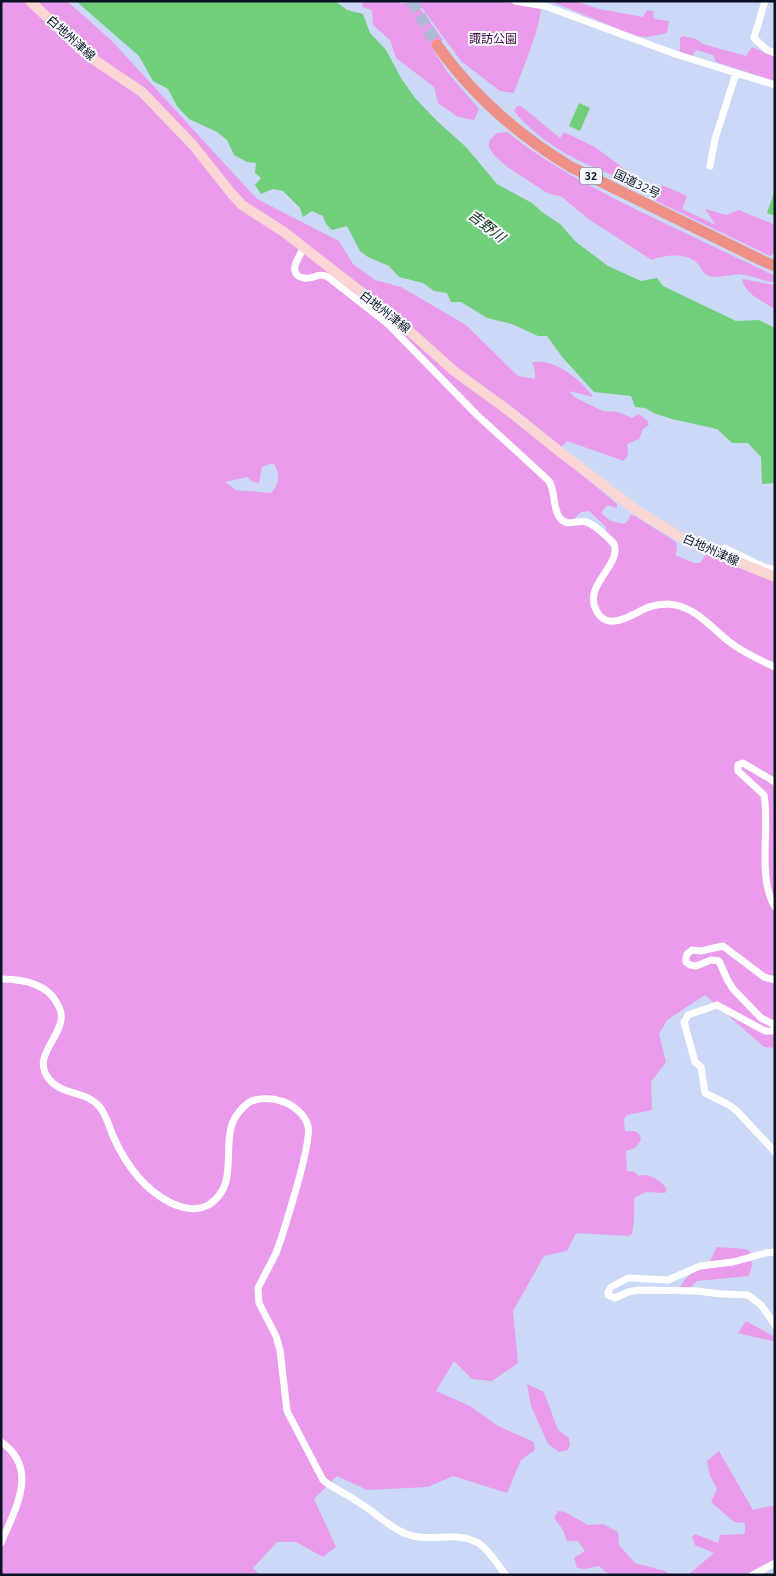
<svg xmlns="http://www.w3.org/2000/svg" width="776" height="1576" viewBox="0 0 776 1576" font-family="Ubuntu,'Noto Sans JP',sans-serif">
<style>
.green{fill:#eb9bec;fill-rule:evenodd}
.water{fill:#71cf7c}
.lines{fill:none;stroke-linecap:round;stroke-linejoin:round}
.trunk-tunnel{stroke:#aebad6;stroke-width:11;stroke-dasharray:11 5.5;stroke-linecap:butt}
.minor{stroke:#fff;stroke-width:7}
.secondary{stroke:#f9d6d3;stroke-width:10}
.trunk{stroke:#ee9088;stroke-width:11}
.labels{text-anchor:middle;stroke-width:4;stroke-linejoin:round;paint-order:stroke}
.shield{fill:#f7f9fe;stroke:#525765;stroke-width:1}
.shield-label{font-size:11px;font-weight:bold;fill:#0b1223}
.street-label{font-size:12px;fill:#0b1223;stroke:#f7f9fe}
.park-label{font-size:12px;fill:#430f45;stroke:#f7f9fe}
.water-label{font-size:14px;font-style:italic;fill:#0d3414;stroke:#f7f9fe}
</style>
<rect width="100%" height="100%" fill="#cbd8f6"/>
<path class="green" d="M1 1H67L112 41 257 199 339 241 353 264 375 280 401 287 466 325 518 376 535 379V371L532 362C537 362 543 361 548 363 564 367 584 383 593 397L569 391 574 397 603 411 618 412 632 418 638 414 647 420 649 425 643 429 639 439 627 444 628 455 624 461 567 441 556 453 617 504V508L607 505 601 513 611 521 624 524 628 521 630 515 635 516 676 542 677 550 675 555 694 563H700L706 554 775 582V1048L764 1047 705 995 667 1020 659 1034 666 1062 651 1082 652 1110 627 1115 624 1119 625 1131H635L640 1135 641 1140 635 1148 626 1151 627 1171 635 1172 638 1176C649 1172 661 1181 667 1189L665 1193 646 1192 634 1198V1221L632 1234 628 1236 576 1233 567 1251 544 1256 513 1311 518 1363 492 1381 472 1379 454 1361 436 1391 470 1406 498 1426 534 1442 535 1450 521 1460 507 1493 453 1476 428 1487 367 1490 337 1476 314 1499 336 1547 323 1557 296 1542H277L253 1568 260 1575H1ZM270 464H274C281 473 279 485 271 493L236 490 225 482 247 477 251 481 259 483 262 467ZM589 511 606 527V533L617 553C610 545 595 527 584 525 570 522 569 533 556 518L573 520 581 512Z
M363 1H399L401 4 415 1 443 40 432 48 448 73 479 109 474 120 458 117 438 103 434 87 396 58 390 40 373 25 372 10 362 7Z
M417 1H498L541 7C540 30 522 70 514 93L500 91 461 61Z
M550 1H575L599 9 643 17 647 10 653 11 654 19 669 21 667 33 648 37 636 36Z
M683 36 696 39 703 44 746 56 752 47 775 57V81L716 62 713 55 696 50 692 56 680 52V38Z
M517 106H521L560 138 564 132 595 147 626 170 629 181C588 167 542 146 514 111Z
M507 132C547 164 591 187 637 210 683 232 729 254 775 276V282C764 282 755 276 745 275 734 273 717 279 710 276 702 274 702 268 697 263 686 252 664 255 652 260L644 255 587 218 562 197 547 193 506 166 494 155 489 147V141L497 133Z
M662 185 687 196 682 209 716 225 705 209 726 215 739 210 775 225V253L770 256 656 201 657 193Z
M742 279 775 285V309C762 301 745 294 742 279Z
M717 1247 746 1249 750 1252 752 1265 749 1276 697 1281 691 1287H680C687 1275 694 1271 707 1267Z
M746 1321 775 1337V1342L738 1333Z
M527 1384 544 1392 558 1430 569 1438 570 1444 568 1450 559 1452 548 1444 531 1406Z
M719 1451 753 1510 775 1505V1559L745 1575H688L714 1553 695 1545 692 1537 695 1534 718 1543 720 1535 745 1534V1523L734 1522 711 1502 717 1489 710 1476 707 1461Z
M558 1511 565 1512 588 1525 603 1524 618 1532 619 1545 635 1563 665 1571 670 1575H609L599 1566 584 1569 577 1568 574 1558 585 1551 578 1541H567L563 1530 554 1518Z"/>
<path class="water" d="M76 1H335L347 10 363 14 370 33 386 50 401 78 415 98 437 121 466 147 497 184 532 203 542 212 560 224 576 242 608 266 641 281 657 278 663 286 736 321 759 320 775 328V483L762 484 761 457 748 443H732L717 429 672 419 656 414 645 408 635 407 631 396 594 392 563 358 547 336H538L512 324 487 318 461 302H451L447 293 434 291 423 283 399 277 389 266 368 257 360 251 347 226 332 230 326 224 323 216 312 211 303 217 300 208 283 191 273 189 261 194 255 185 261 178 255 173 256 163 247 162 234 155 227 140 217 132 189 119 177 106 168 89 153 81 139 56Z
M579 103 590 108 580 131 569 126Z
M775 189V216L767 213Z"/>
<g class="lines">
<path class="trunk-tunnel" d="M412 1 437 45"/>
<path class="minor" d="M515 1 545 6 675 54 775 85
M765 1 754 38 767 50 775 53
M710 166 715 139 736 73
M304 248C299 256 286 275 304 278 314 280 317 272 328 277L388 324 476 414 549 481C556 492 552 508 560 518 568 528 576 519 586 522 594 524 609 538 614 544 622 565 583 585 596 610 608 634 633 613 649 607 655 605 662 604 668 604 696 606 711 628 731 643 744 653 760 660 775 667
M716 554 724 548 764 567 775 570
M775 782 743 763 738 765V771L764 795C770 828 757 878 775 907
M1 979C22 979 46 983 57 1003 61 1010 63 1016 60 1024 55 1043 33 1059 49 1079 61 1095 85 1091 98 1105 106 1113 109 1126 113 1136 125 1163 143 1189 171 1203 184 1209 197 1212 210 1204 238 1185 223 1151 232 1124 235 1116 242 1108 248 1103 257 1097 272 1098 281 1101 292 1104 305 1114 308 1126 312 1142 287 1220 281 1239L276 1253 258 1288 259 1303 276 1336 280 1350 287 1411 323 1480 328 1484C339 1491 350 1496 361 1504 376 1513 389 1527 406 1534 429 1543 456 1530 478 1543 490 1550 497 1565 506 1575
M775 980 764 977 723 946 701 951 692 950 687 954 686 958V962L690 965 696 966 711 960 719 961 727 979 733 989 761 1018 773 1024 775 1027
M775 1028 772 1031H765L717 1005 688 1015 684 1022 695 1062 701 1067 705 1093 729 1105 737 1111 775 1152
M775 1252 765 1253 733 1262 700 1266 668 1280 628 1278 611 1287 608 1292V1295L615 1298 628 1292 639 1290 697 1291 721 1294 748 1295 761 1305 775 1325
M1 1442C40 1469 15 1509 1 1543
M753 1575 775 1563"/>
<path class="secondary" d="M30 1 87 55 142 92 193 145 231 193 242 205 284 232 397 320 454 371 509 411 564 455 636 510 687 541 775 577"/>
<path class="trunk" d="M437 45C473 96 518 135 571 167L761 260 775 266"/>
</g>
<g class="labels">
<rect class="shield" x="580" y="167.5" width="22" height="17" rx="4"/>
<g class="shield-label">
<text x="591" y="180">32</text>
</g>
<g class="street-label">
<text transform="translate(71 38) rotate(42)" y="4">白地州津線</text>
<text transform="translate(637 184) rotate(26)" y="4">国道32号</text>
<text transform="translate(385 312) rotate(38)" y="4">白地州津線</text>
<text transform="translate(711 550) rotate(24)" y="4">白地州津線</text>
</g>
<g class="park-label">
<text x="493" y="43">諏訪公園</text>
</g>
<g class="water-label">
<text transform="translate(487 226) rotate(38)" y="5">吉野川</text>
</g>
</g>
<rect width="776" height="1576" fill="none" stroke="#0b1223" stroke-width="5"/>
</svg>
